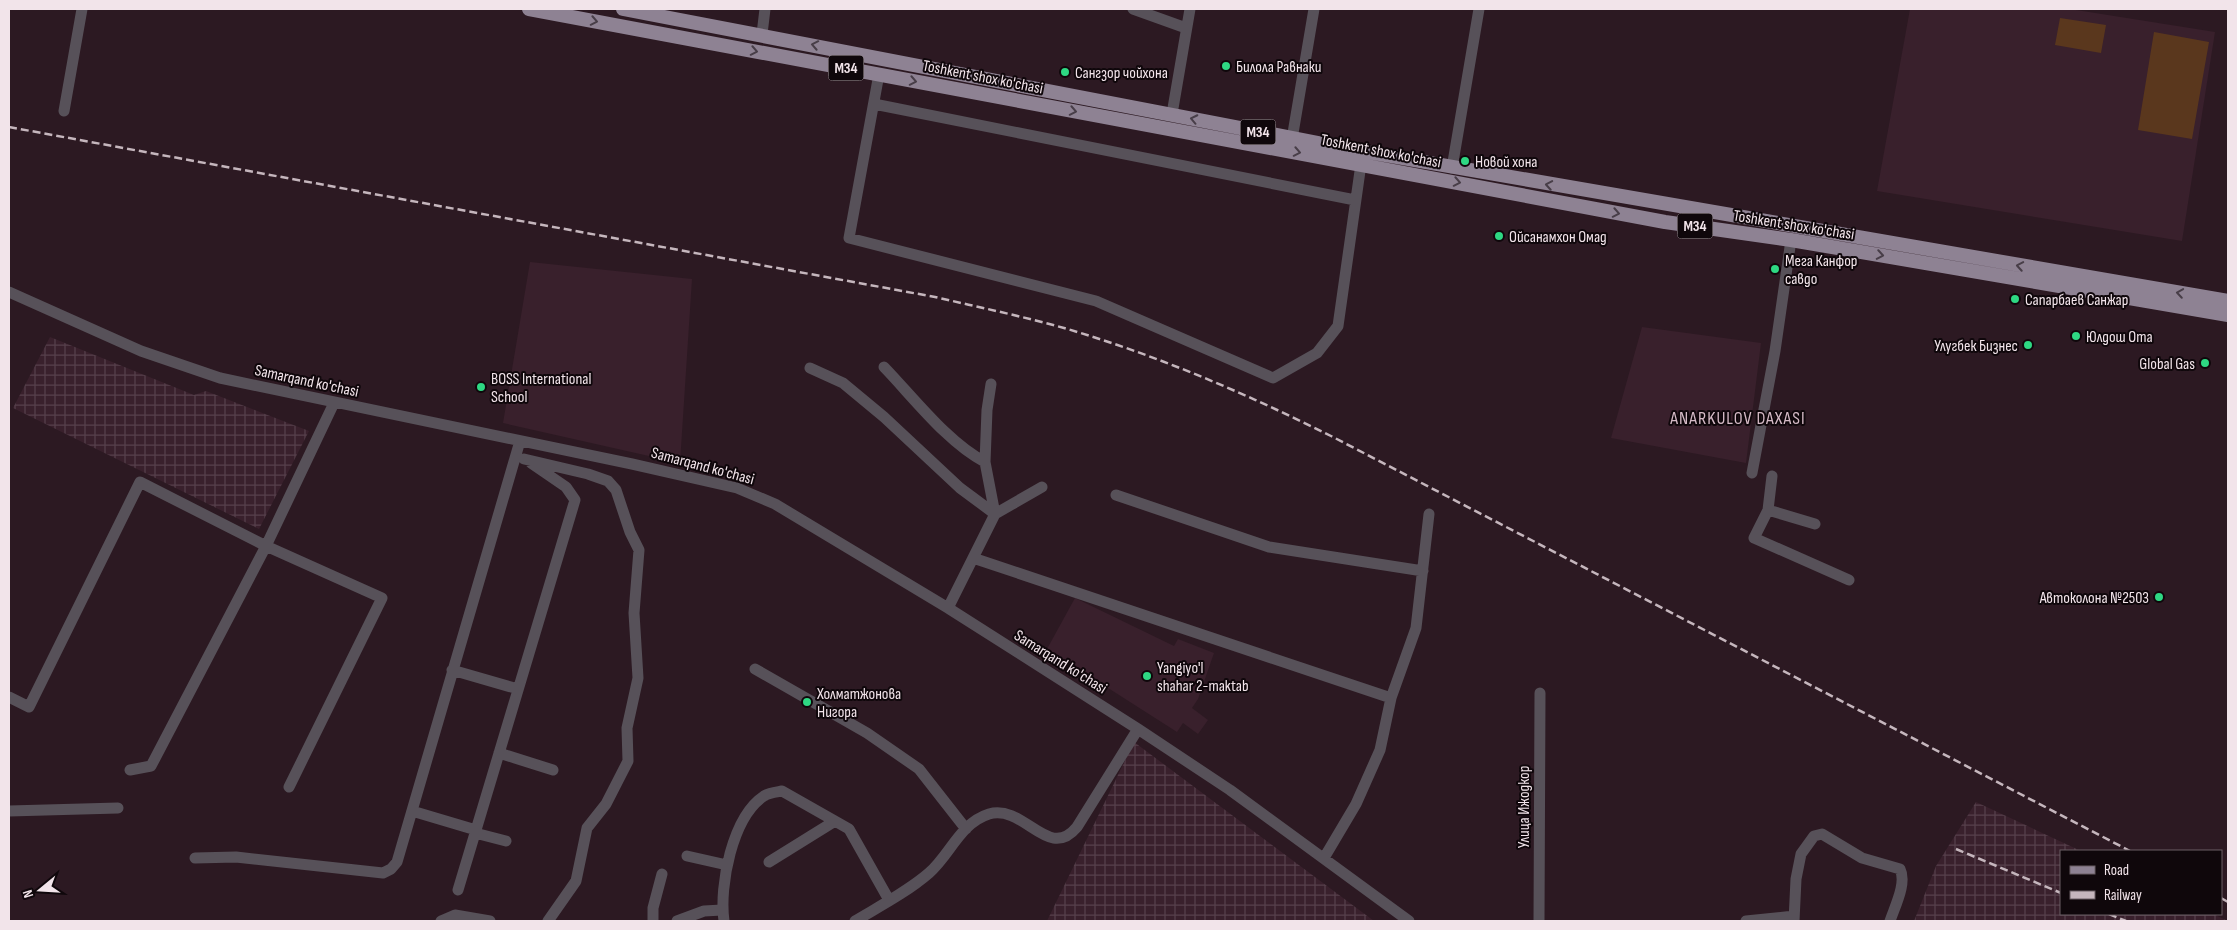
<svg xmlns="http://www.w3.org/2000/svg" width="2237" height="930" viewBox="0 0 2237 930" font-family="'Sofia Sans Condensed',sans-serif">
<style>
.built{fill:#39202c}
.industrial{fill:url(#industrial-grid)}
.grass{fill:#5a371d}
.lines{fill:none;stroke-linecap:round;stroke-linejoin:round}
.minor{stroke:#575159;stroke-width:11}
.major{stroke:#8e8293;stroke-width:14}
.rail{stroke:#c5b6bd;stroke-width:2.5;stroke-dasharray:8 4;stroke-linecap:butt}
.oneway{stroke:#483e48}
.poi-dot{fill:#2ed883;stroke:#0f070b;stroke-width:2}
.labels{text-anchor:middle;stroke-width:4;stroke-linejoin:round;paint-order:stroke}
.shield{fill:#0f070b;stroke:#aea2a7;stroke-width:1}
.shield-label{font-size:15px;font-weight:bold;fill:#f2e4ea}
.poi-label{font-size:16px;fill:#f2e4ea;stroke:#0f070b;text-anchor:start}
.street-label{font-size:16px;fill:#f2e4ea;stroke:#0f070b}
.neighbourhood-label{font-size:18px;letter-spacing:1px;fill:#d5bac6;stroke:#0f070b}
</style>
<defs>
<pattern id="industrial-grid" width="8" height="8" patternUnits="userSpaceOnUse" patternTransform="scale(1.25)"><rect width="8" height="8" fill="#39202c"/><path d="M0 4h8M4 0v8" fill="none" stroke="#56404b"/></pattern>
</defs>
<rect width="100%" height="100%" fill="#2c1922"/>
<path class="built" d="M1910 9H2070L2215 32 2182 241 1877 191Z
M530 262 692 279 680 463 503 423Z
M1642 327 1761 343 1746 463 1611 438Z
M1075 598 1174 646 1178 639 1214 653 1198 699 1192 708 1208 720 1198 734 1183 723 1177 732 1047 649Z"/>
<path class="industrial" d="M50 337 194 395 206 391 309 431 259 529 13 408Z
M1134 742 1374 921H1047Z
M1976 802 2081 851H2061V914H2213L2228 921H1914L1936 866Z"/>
<path class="grass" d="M2060 18 2106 25 2101 53 2055 45Z
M2154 32 2209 42 2192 139 2138 130Z"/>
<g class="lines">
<path class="minor" d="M1133 9 1186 28
M762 34 765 9
M879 74 849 238 1096 301 1273 378 1317 353 1338 326 1361 164
M874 104 1355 200
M64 111 82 9
M1172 114 1190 9
M1292 139 1314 9
M1452 168 1479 9
M9 292 141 351 220 378 632 464 737 488 775 504 948 608 1138 729 1230 790 1409 921
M884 367C913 397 948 443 985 462
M810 368 843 383 884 417 960 488 995 514
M991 384 987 410 985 462 995 514
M524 459 588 474 608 481 616 490 630 532 639 550 634 613 638 678 627 728 628 761 606 804 587 828 576 881 548 921
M1752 473 1775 351 1791 240
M1116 495 1269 547 1423 571
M1768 510 1772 476
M1815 524 1768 510 1754 538 1849 580
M973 558 1391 698
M948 608 995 514 1042 487
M755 669 867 733 919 769 966 829
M452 670 518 689
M9 697 29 707 140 482 266 546 382 598 289 787
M499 753 553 770
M130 770 151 766 266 546 334 403
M9 811 118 808
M412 811 476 830
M475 833 506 841
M687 856 727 865
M195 858 236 857 383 873 391 869 397 862 520 441
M1324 858 1356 804 1380 750 1391 698 1416 628 1429 514
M769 862 835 821
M458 890 575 500 566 487 531 463
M441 921 455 915 490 921
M653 921V908L662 874
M677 921 704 911 722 910
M724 921C719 886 732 817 764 796 768 793 777 792 782 791L849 829 889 900
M855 921C880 906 907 892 929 873 950 855 960 823 989 814 1025 804 1048 862 1077 827L1138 729
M1539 921 1540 693
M1746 921 1794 916
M1794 921 1796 879 1801 854 1814 836 1822 834 1862 858 1900 869C1907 883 1895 906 1890 921"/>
<path class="major" d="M529 9 1665 222 1791 240 2228 315
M623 9 1344 148 2228 301"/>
<path class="rail" d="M9 127 935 297C978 307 1021 316 1064 328 1156 355 1245 393 1331 436L2130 851
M1956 849 2061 893
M2221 898 2228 902
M2109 914 2126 921"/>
</g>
<defs><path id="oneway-chevron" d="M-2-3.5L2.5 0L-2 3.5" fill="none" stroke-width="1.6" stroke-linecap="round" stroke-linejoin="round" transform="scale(1.25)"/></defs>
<g class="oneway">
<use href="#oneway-chevron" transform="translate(594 21) rotate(11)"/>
<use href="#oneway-chevron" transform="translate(815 45) rotate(-169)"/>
<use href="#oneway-chevron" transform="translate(754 51) rotate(11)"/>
<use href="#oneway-chevron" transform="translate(913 81) rotate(11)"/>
<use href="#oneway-chevron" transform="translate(1073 111) rotate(11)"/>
<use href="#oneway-chevron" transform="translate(1194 119) rotate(-168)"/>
<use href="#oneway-chevron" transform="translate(1297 152) rotate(11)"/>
<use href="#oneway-chevron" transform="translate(1457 182) rotate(11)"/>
<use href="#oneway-chevron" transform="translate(1549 185) rotate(-170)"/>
<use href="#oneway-chevron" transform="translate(1616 213) rotate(11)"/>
<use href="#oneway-chevron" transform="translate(1880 255) rotate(10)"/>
<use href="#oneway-chevron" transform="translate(2020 266) rotate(-170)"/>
<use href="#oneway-chevron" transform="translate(2180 293) rotate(-171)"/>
</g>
<g class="poi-dot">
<circle cx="1226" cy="66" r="5"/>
<circle cx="1065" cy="72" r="5"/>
<circle cx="1465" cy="161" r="5"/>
<circle cx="1499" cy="236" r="5"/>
<circle cx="1775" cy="269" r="5"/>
<circle cx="2015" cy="299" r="5"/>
<circle cx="2076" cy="336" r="5"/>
<circle cx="2028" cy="345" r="5"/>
<circle cx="2205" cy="363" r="5"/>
<circle cx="481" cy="387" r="5"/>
<circle cx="2159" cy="597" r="5"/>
<circle cx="1147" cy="676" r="5"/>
<circle cx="807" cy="702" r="5"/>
</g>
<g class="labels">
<g class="shield">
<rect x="828.5" y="55.5" width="35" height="25" rx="4"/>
<rect x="1240.5" y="119.5" width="35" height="25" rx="4"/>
<rect x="1677.5" y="213.5" width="35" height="25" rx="4"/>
</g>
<g class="shield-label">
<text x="846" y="73">M34</text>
<text x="1258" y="137">M34</text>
<text x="1695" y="231">M34</text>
</g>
<g class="poi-label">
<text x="1236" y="72">Билола Равнаки</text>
<text x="1075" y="78">Сангзор чойхона</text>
<text x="1475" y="167">Новой хона</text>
<text x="1509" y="242">Ойсанамхон Омад</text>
<text x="1785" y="266">Мега Канфор<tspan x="1785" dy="18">савдо</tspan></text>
<text x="2025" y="305">Сапарбаев Санжар</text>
<text x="2086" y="342">Юлдош Ота</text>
<text x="2018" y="351" text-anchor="end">Улугбек Бизнес</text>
<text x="2195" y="369" text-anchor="end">Global Gas</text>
<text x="491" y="384">BOSS International<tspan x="491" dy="18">School</tspan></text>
<text x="2149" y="603" text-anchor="end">Автоколона №2503</text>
<text x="1157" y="673">Yangiyo'l<tspan x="1157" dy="18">shahar 2-maktab</tspan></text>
<text x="817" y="699">Холматжонова<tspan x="817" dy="18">Нигора</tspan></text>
</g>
<g class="street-label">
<text transform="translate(983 76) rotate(11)" y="6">Toshkent shox ko'chasi</text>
<text transform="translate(1381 150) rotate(11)" y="6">Toshkent shox ko'chasi</text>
<text transform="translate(1794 224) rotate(9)" y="6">Toshkent shox ko'chasi</text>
<text transform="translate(307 380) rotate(12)" y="6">Samarqand ko'chasi</text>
<text transform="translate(703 465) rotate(15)" y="6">Samarqand ko'chasi</text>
<text transform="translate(1061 661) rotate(32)" y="6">Samarqand ko'chasi</text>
<text transform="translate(1523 807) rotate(-90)" y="6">Улица Ижодкор</text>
</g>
<g class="neighbourhood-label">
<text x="1738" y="424">ANARKULOV DAXASI</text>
</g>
</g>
<rect width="2237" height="930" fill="none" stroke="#f2e4ea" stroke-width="20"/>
<rect x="2060" y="850" width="162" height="65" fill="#0f070b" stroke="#6a5f64"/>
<rect x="2070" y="866" width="25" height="8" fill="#8e8293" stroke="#6a5f64"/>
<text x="2104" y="875" font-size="15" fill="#f2e4ea">Road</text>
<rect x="2070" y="891" width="25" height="8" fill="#c5b6bd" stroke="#6a5f64"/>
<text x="2104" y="900" font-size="15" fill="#f2e4ea">Railway</text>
<g transform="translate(40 890) rotate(252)" stroke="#0f070b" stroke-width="4" paint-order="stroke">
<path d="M0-4L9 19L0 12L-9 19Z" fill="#f2e4ea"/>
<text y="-8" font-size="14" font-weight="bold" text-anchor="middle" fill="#f2e4ea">N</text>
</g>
</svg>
